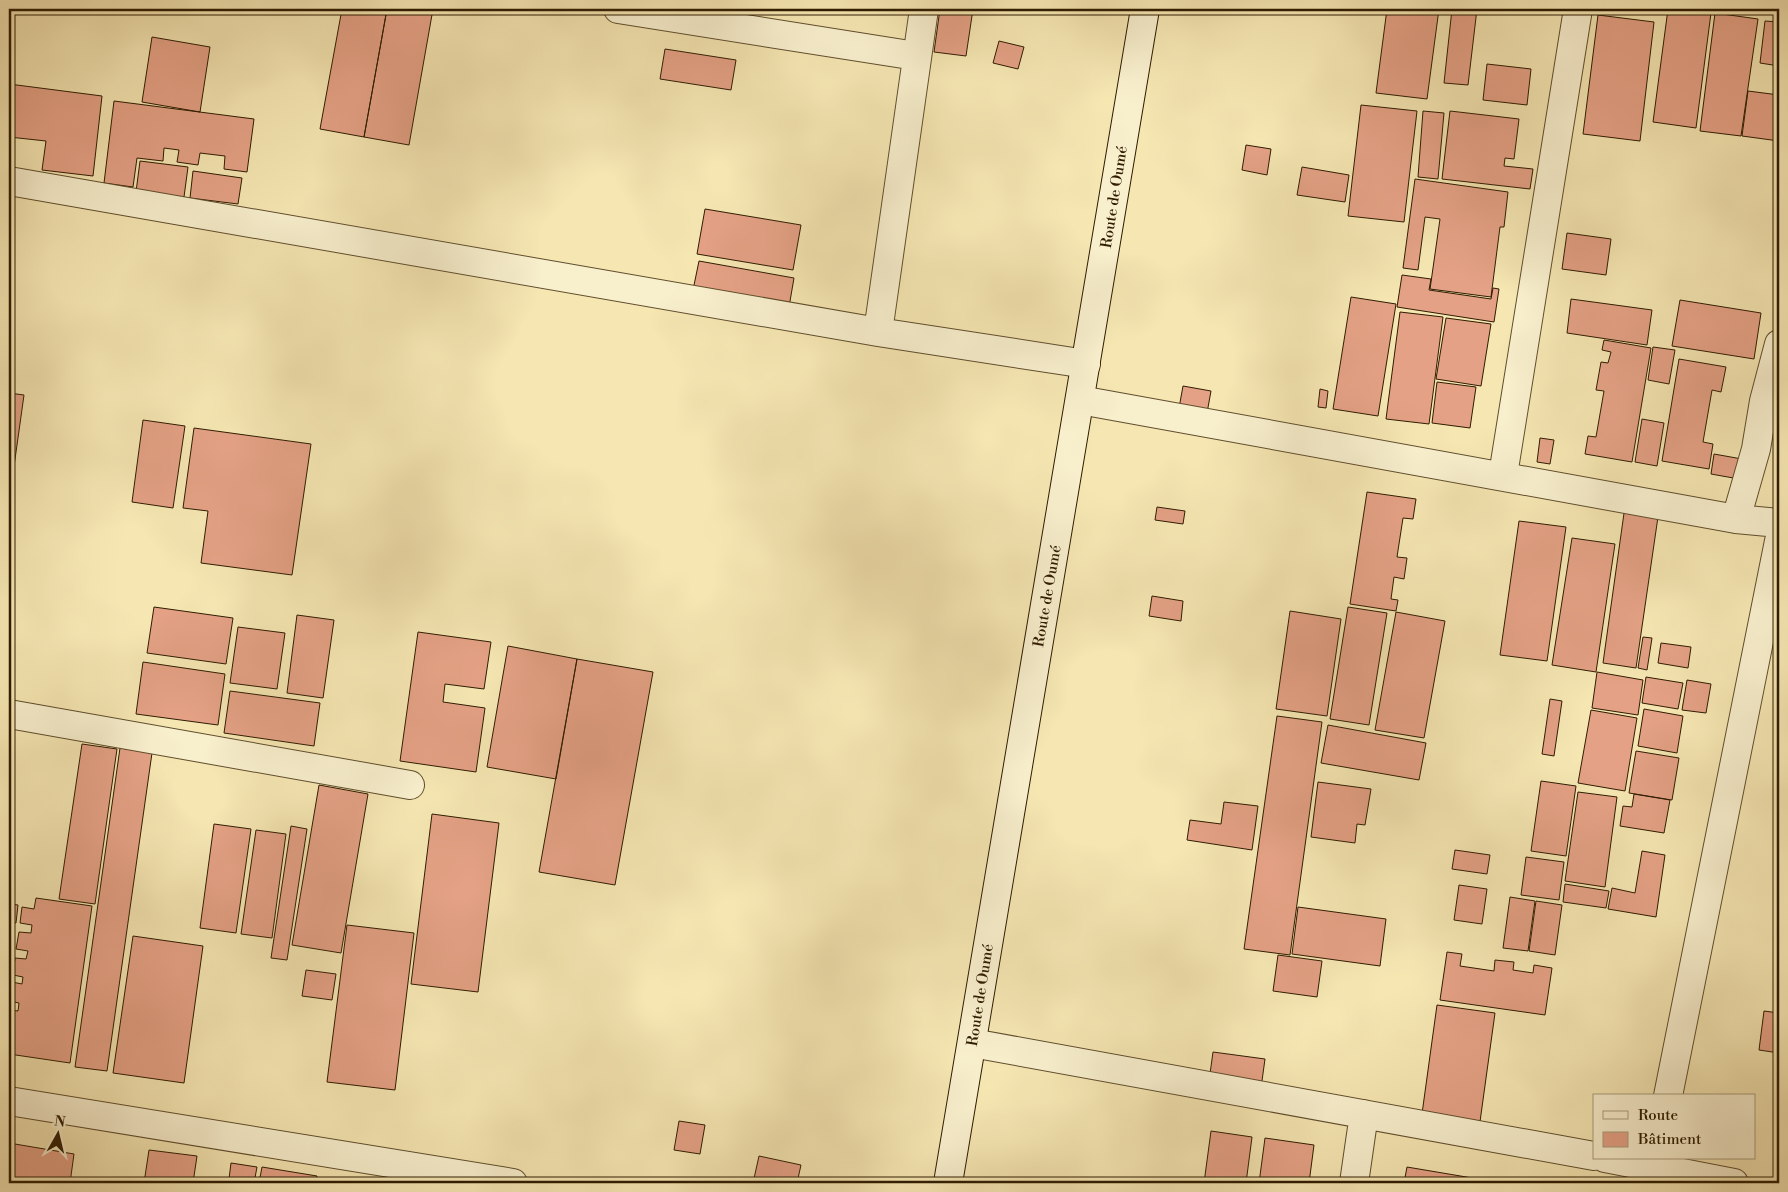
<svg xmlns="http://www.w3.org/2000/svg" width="1788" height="1192" viewBox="0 0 1788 1192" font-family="'Libre Bodoni',serif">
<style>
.building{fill:#e4a185;stroke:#2f1c01}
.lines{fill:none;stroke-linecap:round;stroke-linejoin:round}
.street-casing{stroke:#604e2d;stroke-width:30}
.secondary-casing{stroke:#2f1c01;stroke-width:30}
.street{stroke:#f8efcd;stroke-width:28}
.secondary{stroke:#f8efcd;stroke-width:28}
.labels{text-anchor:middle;stroke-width:4.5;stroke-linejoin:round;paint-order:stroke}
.street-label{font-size:15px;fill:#2f1c01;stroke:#f8efcd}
</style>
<rect width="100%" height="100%" fill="#f5e6b2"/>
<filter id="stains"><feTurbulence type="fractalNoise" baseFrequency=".004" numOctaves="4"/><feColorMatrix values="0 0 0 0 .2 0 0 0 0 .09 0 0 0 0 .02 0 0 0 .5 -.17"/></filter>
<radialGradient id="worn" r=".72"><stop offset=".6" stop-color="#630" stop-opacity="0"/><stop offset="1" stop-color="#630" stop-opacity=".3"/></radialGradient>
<path class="building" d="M342 9H387L364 137 320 129Z
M387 9H433L409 145 364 137Z
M940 9H973L966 56 934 52Z
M1387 9H1439L1427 99 1376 93Z
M1452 9H1477L1468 85 1444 83Z
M1668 9 1711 13 1696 128 1653 122Z
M1715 13 1758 19 1741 136 1700 131Z
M1598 15 1654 22 1640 141 1583 134Z
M1765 21 1779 22V66L1760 63Z
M152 37 210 47 200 112 142 102Z
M999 41 1024 47 1018 69 993 63Z
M665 49 736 60 731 90 660 79Z
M1487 64 1531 69 1527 105 1483 100Z
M9 84 102 96 93 176 42 170 46 141 9 137Z
M1748 91 1779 95V141L1742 136Z
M114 101 254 119 247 172 224 169 225 156 200 153 198 165 177 162 179 150 164 148 163 161 137 158 133 187 104 183Z
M1361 105 1417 111 1404 222 1348 216Z
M1423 111 1444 113 1438 179 1418 177Z
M1450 111 1519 119 1514 159 1505 158 1504 166 1533 169 1530 189 1442 179Z
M1246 145 1271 149 1267 175 1242 170Z
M140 161 188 167 184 197 136 192Z
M1302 167 1349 175 1345 202 1297 195Z
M193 171 242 178 238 204 190 198Z
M1415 179 1508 192 1504 227H1500L1491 297 1430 289 1440 219 1425 217 1418 270 1403 268Z
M705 209 801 225 793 270 697 254Z
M1567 233 1611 239 1606 275 1562 269Z
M699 261 794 278 789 307 693 290Z
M1402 275 1431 279 1429 290 1491 299 1493 288 1499 289 1494 322 1397 307Z
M1351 297 1396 304 1378 416 1333 409Z
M1571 299 1652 310 1647 345 1567 333Z
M1680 300 1761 313 1754 359 1672 346Z
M1400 312 1443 317 1429 424 1386 419Z
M1446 318 1491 324 1481 386 1436 379Z
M1604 340 1651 348 1632 462 1585 454 1588 436 1596 437 1604 391 1596 390 1601 362 1608 363 1611 352 1602 350Z
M1653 347 1675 350 1669 384 1648 380Z
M1679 359 1726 367 1721 392 1712 390 1703 442 1713 444 1709 469 1662 461Z
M1437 382 1476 387 1470 428 1432 423Z
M1183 386 1211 391 1207 413 1179 408Z
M1320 389 1328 391 1326 408 1318 407Z
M9 393 24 395 9 502Z
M1642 419 1664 423 1657 466 1635 462Z
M143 420 185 426 173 508 132 502Z
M194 428 311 444 292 575 201 563 208 511 183 508Z
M1540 438 1554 440 1550 464 1537 462Z
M1714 454 1742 459 1739 479 1711 474Z
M1367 492 1416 499 1413 519 1403 518 1397 557 1407 558 1404 579 1394 577 1391 599 1398 600 1396 611 1350 604Z
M1625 506 1659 510 1636 668 1603 663Z
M1157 507 1185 511 1183 524 1155 520Z
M1519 521 1566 527 1547 661 1500 655Z
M1572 538 1615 544 1596 672 1552 665Z
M1152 596 1183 601 1181 621 1149 616Z
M154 607 233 618 226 664 147 653Z
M1348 607 1387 613 1369 725 1330 719Z
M1290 611 1341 619 1327 716 1276 709Z
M1396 612 1445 621 1424 738 1375 730Z
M297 615 334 620 323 698 287 693Z
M238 627 285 633 277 689 230 683Z
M418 632 491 642 484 689 445 684 443 702 485 708 476 772 400 761Z
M1643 637 1652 638 1647 670 1638 668Z
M1661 643 1691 647 1688 668 1658 663Z
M508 646 577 659 556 779 487 767Z
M577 659 653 672 615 885 539 872Z
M143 662 225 674 218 725 136 714Z
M1597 672 1643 680 1638 715 1592 708Z
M1646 677 1683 683 1678 709 1642 703Z
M1687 680 1711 684 1706 713 1682 710Z
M230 691 320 703 314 746 224 733Z
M1550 699 1562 701 1554 756 1542 754Z
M1644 709 1683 716 1677 753 1638 746Z
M1591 710 1637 718 1625 791 1578 783Z
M1277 716 1322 722 1290 955 1244 949Z
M1328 725 1426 743 1419 780 1321 763Z
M82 744 117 749 95 904 59 899Z
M120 748 152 753 107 1071 75 1067Z
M1636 751 1679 758 1672 800 1629 793Z
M1541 781 1576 786 1566 856 1531 851Z
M1318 782 1371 789 1365 825 1357 824 1355 843 1311 837Z
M319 785 368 794 341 953 292 945Z
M1578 792 1617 797 1605 887 1565 881Z
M1634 794 1670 800 1664 833 1620 826 1623 806 1632 807Z
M1224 802 1258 806 1252 850 1187 840 1190 820 1221 824Z
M432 814 499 823 478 992 411 984Z
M214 824 251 829 236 933 200 928Z
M291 826 307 829 287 960 271 958Z
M256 830 286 834 272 938 241 934Z
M1455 850 1490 855 1487 874 1452 869Z
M1642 851 1665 855 1656 917 1608 909 1612 888 1635 893Z
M1526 857 1564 862 1559 900 1521 895Z
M1565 884 1609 891 1606 908 1563 902Z
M1459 885 1487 889 1482 924 1454 920Z
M9 890 13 891 11 904 18 905 16 923 9 922Z
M1510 897 1535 901 1528 951 1503 948Z
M36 898 92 906 70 1063 9 1054V1036L13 1037 14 1027H9V1010L18 1011 19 1003 9 1001 12 982 22 984 23 977 13 975 15 958 26 959 28 951 16 949 19 932 31 933 32 925 20 923 22 907 34 909Z
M1536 901 1562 905 1555 955 1529 951Z
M1298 907 1386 919 1380 966 1292 954Z
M347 925 414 933 395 1090 327 1082Z
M9 930 14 931 11 949H9Z
M133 936 203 946 184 1083 113 1073Z
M1447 952 1462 954 1460 966 1494 971 1495 960 1514 962 1513 970 1533 973 1534 965 1552 968 1545 1015 1440 1000Z
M1278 955 1322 961 1317 997 1273 991Z
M306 970 336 974 332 1000 302 996Z
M1437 1005 1495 1013 1479 1129 1421 1121Z
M1764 1011 1779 1013V1053L1759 1050Z
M1213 1052 1265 1059 1261 1088 1209 1081Z
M679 1121 705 1125 700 1154 674 1150Z
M1211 1131 1252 1137 1246 1183H1204Z
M1265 1138 1314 1145 1309 1183H1259Z
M9 1143 74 1154 70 1183H9Z
M149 1150 197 1156 193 1183H144Z
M759 1156 801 1165 797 1183H753Z
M231 1163 257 1167 254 1183 229 1179Z
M262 1167 317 1176 316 1183H259Z
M1407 1167 1502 1183H1404Z"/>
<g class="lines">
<defs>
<path id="street" d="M618 9 916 56
M9 181 878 332 1086 364
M878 332 924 9
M1080 400 1736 519 1779 523
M1503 475 1578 9
M1736 519 1756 449 1764 401 1779 344
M9 714 410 785
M972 1043 1594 1156
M1668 1096 1779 541
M9 1101 513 1183
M1605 1158 1734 1183
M1354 1183 1364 1114"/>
<path id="secondary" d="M948 1183 1145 9"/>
</defs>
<use href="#street" class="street-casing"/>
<use href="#secondary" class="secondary-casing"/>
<use href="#street" class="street"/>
<use href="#secondary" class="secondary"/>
</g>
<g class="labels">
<g class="street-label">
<text transform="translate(1114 197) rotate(-81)" y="5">Route de Oumé</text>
<text transform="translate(1047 596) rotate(-80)" y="5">Route de Oumé</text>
<text transform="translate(980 995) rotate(-81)" y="5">Route de Oumé</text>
</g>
</g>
<rect width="1788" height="1192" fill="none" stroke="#f5e6b2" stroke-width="30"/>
<rect x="10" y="10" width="1768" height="1172" fill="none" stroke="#2f1c01" stroke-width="2.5"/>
<rect x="15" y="15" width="1758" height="1162" fill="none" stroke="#2f1c01"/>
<rect x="1593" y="1094" width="162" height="65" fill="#f8efcd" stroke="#a89b7b"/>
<rect x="1603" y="1111" width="25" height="8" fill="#f8efcd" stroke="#a89b7b"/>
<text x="1638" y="1120" font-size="15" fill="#2f1c01">Route</text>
<rect x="1603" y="1132" width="25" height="15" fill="#e4a185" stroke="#a89b7b"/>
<text x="1638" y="1144" font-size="15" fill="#2f1c01">Bâtiment</text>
<g transform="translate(58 1134) rotate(8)" stroke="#f8efcd" stroke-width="4" paint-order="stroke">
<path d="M0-4L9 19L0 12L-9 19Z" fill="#2f1c01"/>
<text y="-8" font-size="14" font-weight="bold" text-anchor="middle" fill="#2f1c01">N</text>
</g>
<rect width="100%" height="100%" filter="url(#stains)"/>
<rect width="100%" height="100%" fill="url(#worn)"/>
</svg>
